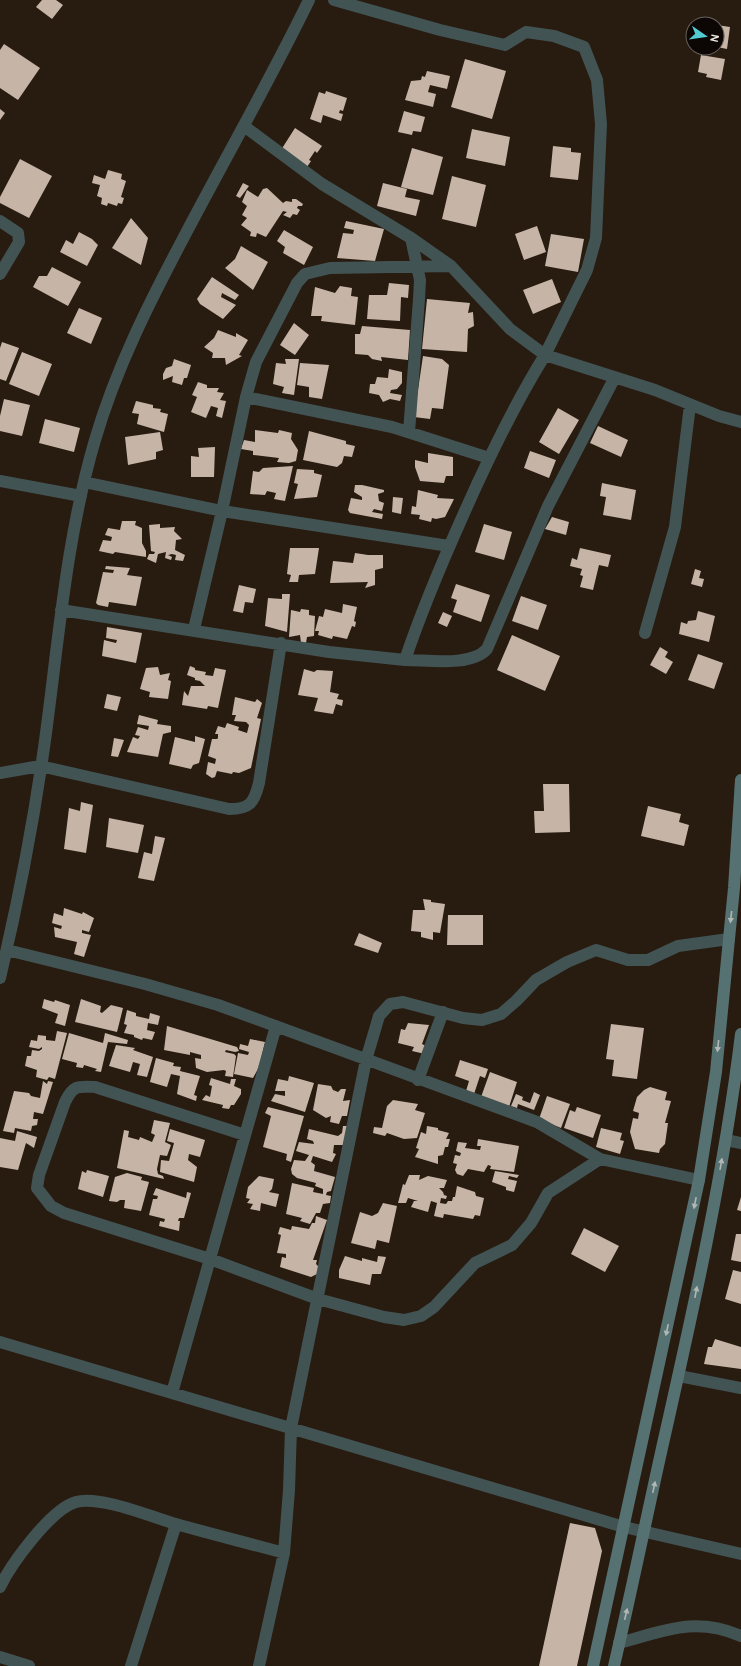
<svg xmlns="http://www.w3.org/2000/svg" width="741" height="1666" viewBox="0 0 741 1666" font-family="Overpass,sans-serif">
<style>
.building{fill:#c6b5a7}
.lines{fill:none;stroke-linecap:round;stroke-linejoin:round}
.street{stroke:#425354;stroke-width:12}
.secondary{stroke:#557172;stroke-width:12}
.oneway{fill:#b2b8b4}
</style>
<rect width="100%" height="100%" fill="#281b10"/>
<path class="building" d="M42 0H56L63 5 52 19 36 7Z
M717 25 730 27 727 49 717 47Z
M4 44 40 68 18 100 0 88V50Z
M701 55 725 59 721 80 706 77 707 74 698 72Z
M465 59 506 71 492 119 451 107Z
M427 71 450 76 447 89 430 85 428 92 436 94 433 107 405 100 411 81 421 80 422 76 425 77Z
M326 91 347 98 343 111 340 110 339 113 343 114 341 121 323 115 321 123 310 119 319 92 325 94Z
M0 109 5 113 0 120Z
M404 111 425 117 421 132 413 131 412 135 398 132Z
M295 128 322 146 317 153 315 151 309 160 311 161 307 167 281 150Z
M472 129 510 137 505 166 466 158Z
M553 146 571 148V152L581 153 578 180 550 177Z
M412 148 443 157 433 195 401 187Z
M20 159 52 176 29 218 0 203V197Z
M108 170 122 174 121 179 126 181 121 197 124 198 122 204 118 203 117 206 108 203 107 206 101 204 102 198 97 196 100 185 92 183 94 175 105 179Z
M452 176 486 185 476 227 442 219Z
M243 183 249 186 240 198 236 196Z
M383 183 407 189 405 197 420 200 416 216 377 206Z
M267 188 283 203 286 201 292 202V199H296L303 204 302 206H298L297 208 300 210 297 215 293 214 290 218 283 215 287 212 283 211 266 237 257 233 256 237 250 236 251 232 241 225 247 218 242 215 247 206 242 202 247 190 258 197 263 189Z
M131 218 148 238 141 265 112 248Z
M346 221 384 229 375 261 337 258 343 233 353 234 354 230 344 228Z
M537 226 546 252 524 260 515 234Z
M284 230 313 247 304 265 283 253 285 247 277 241Z
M79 232 92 239 98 245 87 266 60 252 66 240 73 244Z
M551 234 584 239 578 272 545 266Z
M241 246 268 262 253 290 225 268 235 259Z
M52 267 81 282 68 306 33 287 39 276H47Z
M212 277 239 295 235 300 222 293 221 297 236 305 223 319 200 304 197 299Z
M552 279 561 302 533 314 523 290Z
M389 283 409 285 408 298 401 297 400 321 367 319 369 295H387Z
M340 286 352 288 351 296 358 297 355 325 321 321 322 316H311L315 287 335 293Z
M427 299 470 303 468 313 473 312 474 326 468 329 467 352 422 349Z
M79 308 102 318 91 344 67 333Z
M294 323 309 335 295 355 280 345Z
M362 326 410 330 408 360 381 357 382 361 372 359 368 355 355 354V334H360Z
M218 330 236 337V333L248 340 239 355 242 356 226 365 225 358H212L213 353 204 347 214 338Z
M2 342 19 348 6 381 0 379V348Z
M22 352 52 364 39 396 9 384Z
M423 356 442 359 449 365 443 409 432 408 430 419 414 417Z
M174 359 191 365 187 378H184L182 385 172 382 173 376 163 380V374L166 368 172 366Z
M285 359H299L294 395 282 393 284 387 273 384 276 363 286 364Z
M300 363 329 365 322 399 309 397V387L297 385Z
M389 369 402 372V383L397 389 391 390 390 393 402 395 400 401 390 399 383 402 379 395 369 393 370 384H375L377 377 388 378Z
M198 382 207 385V388H219L217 392 224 393 220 400 226 401 222 418 216 416 218 408 211 406 206 418 191 412 197 397 192 395Z
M4 399 30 405 22 436 0 431V416Z
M136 401 153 405V408L161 409 160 412 168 414 164 432 137 424 139 414 132 413Z
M558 408 579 420 559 454 539 442Z
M45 419 80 428 74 452 39 443Z
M598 426 628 440 621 457 590 443Z
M255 430 278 433 279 430 292 433 291 439 298 450 296 461 289 463 277 462 279 458 253 455V451L241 449 244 440 255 442Z
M309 431 346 441V444L355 446 352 457 344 456 342 463 337 467 303 460Z
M160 432 163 450 156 452V459L128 465 125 437Z
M215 447 214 477H191V456L199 457 198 448Z
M530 451 556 460 549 478 524 468Z
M428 453 453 457V476H446L444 483 420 481 415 467V460L428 463Z
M293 466 285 501 274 499 276 493 267 491 265 495 250 494 253 471 259 472 263 468Z
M297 469 314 470V473L322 475 317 497 294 499 298 484 294 483Z
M602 483 636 490 631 520 603 515 606 497 600 496Z
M355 485H362L384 490V492L378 494 379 501 384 503 382 511 374 509 372 512 383 514 382 519 350 513 348 510 351 498 362 500V497L354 492Z
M418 490 438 495 437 498 454 499 445 517 436 519 432 518 431 522 419 519 420 515 411 514 412 506 416 507Z
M393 497 403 498 401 514 392 512Z
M552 517 569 522 566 535 545 529Z
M122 521H136L135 525 142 528V543L146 551V557L115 552 113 554 99 551 103 540 111 541 112 537 105 535 108 528 120 530Z
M160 524V528L175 527 174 531 182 539 176 540 175 550 185 555 183 561 175 560 176 555 172 554 168 555 172 557 171 560 165 558 166 552 158 554 156 563 147 559 149 554H154L155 552 151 551 149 525Z
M484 524 512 532 504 560 475 552Z
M290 548H319L315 574 299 575 298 582H289L291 575 287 574Z
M580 548 611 555 608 567 599 565 593 590 580 587 583 576 580 575 582 569 570 566 572 558 577 560Z
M355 553 368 555H383V568L375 570V585L365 588 368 582 330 583 333 561 353 563Z
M106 566 130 568 127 575 142 577 136 606 109 602 108 607 98 605 96 603 103 572 113 573 114 570 105 569Z
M695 569 701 571 699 578 704 579 702 587 691 584Z
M456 584 490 595 481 622 453 612 457 600 451 598Z
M239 585 256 589 253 603 245 602 243 613 233 611Z
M282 594H290L287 632 265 626 268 598 282 599Z
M521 596 547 605 538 630 512 621Z
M343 604 357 607 354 621 356 622 355 627 352 626 347 639 333 636 332 639 318 635 319 631H315L319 616 323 617 325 609 342 613Z
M301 609 309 610V615L315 616 314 636 307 637 306 643H301L300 635 289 637 291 610 300 612Z
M698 611 715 616 709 642 679 634 681 622 687 624 688 621 696 620Z
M443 612 452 616 447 627 438 623Z
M107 627 142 633 136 663 102 656 104 640 116 643 117 640 106 638Z
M512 635 560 656 545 691 497 670Z
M660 647 668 652 665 657 673 662 666 674 650 665Z
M698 654 723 663 714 689 688 680Z
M190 666 195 668V670L206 672 205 675 213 676 215 668 226 670 218 708 208 706 207 709 182 705 184 691 188 696 191 686H205L200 681 195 680V678L187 675Z
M158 667 160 675 170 673 168 680 171 681 168 699 149 697 150 692 140 689 146 668Z
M304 669 314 672 317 670 333 671 330 692 339 694 337 699 343 700 342 706 336 704 333 714 314 711 318 698 298 695Z
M107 694 121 697 117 711 104 708Z
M235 697 255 702 257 699 262 703 257 718 261 719 251 768 239 773 233 772 232 774 217 771 215 777 212 778 206 774 208 762 215 764 216 759 208 756 212 739H217L218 738V734H215L218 726 225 728 227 723 239 727 238 730 247 733 249 725 246 722 234 721 236 715H232Z
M139 715 158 720 157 724 171 726V732L163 734 158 757 127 752 133 737 138 739 140 736 135 735 138 727 148 730 149 726 137 724Z
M195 736 205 739 199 763 193 765 191 769 169 764 175 737 195 742Z
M114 738 124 740 118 757 111 756Z
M543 784H569L570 832 535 833 534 811H544Z
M81 802 93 805 86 853 64 849 69 808 80 811Z
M648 806 681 814 679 822 689 825 684 846 641 836Z
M109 818 144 825 138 853 106 847Z
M155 836 165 838 154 881 138 878 144 852 152 854Z
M423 899 431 900V902L445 904 440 933 433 932V940L421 937V932L411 931 413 910H425Z
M64 908 82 914 83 912 94 918 89 932 82 930V933L91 935 84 957 74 954 77 942 55 937 54 927 61 929 62 926 52 923 54 913 63 916Z
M448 915H483V945H447Z
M359 933 382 943 378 953 354 945Z
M44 999 54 1002 55 1000 70 1005 65 1026 55 1023 58 1014 42 1008Z
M81 999 101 1006 100 1012 102 1013 111 1005 123 1008 117 1032 75 1022Z
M127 1010 136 1013V1016L149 1019 150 1013 160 1016 158 1025 148 1023 147 1030 155 1032 152 1040 143 1038 142 1040 134 1037V1035L124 1033 127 1025 124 1024Z
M408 1023 429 1025 422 1044 428 1047 425 1054 412 1051 414 1047 398 1043 401 1029 405 1030Z
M611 1024 644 1028 637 1079 612 1076 614 1060 606 1059Z
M167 1026 237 1047 239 1051 235 1052 226 1050 225 1052 234 1054 236 1056 233 1077 225 1076 226 1071 224 1070 207 1072 196 1068 195 1058 201 1059V1055L190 1052V1055L164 1050Z
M57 1031 67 1033 55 1079 49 1077 47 1080 36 1077 37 1070 25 1066 27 1056H31L32 1050 39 1051 42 1049V1047L39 1049 29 1047 31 1040 37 1041 38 1035 46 1036V1040L55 1041Z
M69 1033 103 1043 105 1033 128 1040 127 1044 108 1042 101 1072 95 1071 97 1069 84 1065 83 1068 76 1067 77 1063 62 1059Z
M250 1039 265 1042 259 1067 253 1078 234 1074 238 1053 248 1055 249 1052 239 1049 240 1044 248 1046Z
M116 1045 135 1048 133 1050 153 1057 147 1077 137 1075 140 1064 133 1062 130 1072 109 1066Z
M156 1058 174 1063 173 1066 181 1067 180 1071 200 1076 194 1095 197 1096 196 1101 177 1094 180 1076 171 1074 167 1087 150 1082Z
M460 1060 488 1069 485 1078 480 1076 474 1094 466 1091 469 1081 455 1076Z
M490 1072 517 1082 509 1107 481 1097Z
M289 1076 314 1083 305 1112 271 1101 275 1094 285 1096V1091H275L278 1079 288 1081Z
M211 1078 230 1084 231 1079H236L234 1086 241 1089V1094L234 1105H231L229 1109 222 1108 223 1105 202 1100 206 1095 210 1097 212 1086 209 1085Z
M43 1081 47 1084 48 1081 53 1082 43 1114 34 1112 33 1119H38L37 1125 32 1126 31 1131 15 1128 14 1133 3 1131 14 1091 29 1093 31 1096 40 1098Z
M318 1084 331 1086 333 1090 338 1092 341 1089H346L343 1101 350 1100 347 1116H342L339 1124 330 1122 331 1116 326 1118 313 1110Z
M650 1087 667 1092 665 1100 671 1101 665 1123H668L665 1144 660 1149 659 1153 635 1149 630 1132 633 1118 638 1119 639 1113 633 1111 637 1097 644 1090Z
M534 1092 540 1095 534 1110 518 1104 517 1108 511 1106 516 1094 523 1097 522 1100 530 1103Z
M547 1096 570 1104 561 1128 539 1119Z
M393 1100 418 1104 415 1110 425 1113 417 1138 404 1139 387 1133 385 1136 373 1133 374 1127 382 1128 387 1106Z
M268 1107 304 1116 291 1162 286 1160 287 1154 263 1147 271 1116 265 1113Z
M577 1107 601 1115 593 1138 564 1128 570 1110 575 1112Z
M154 1120 170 1123 165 1142 171 1145 167 1156 160 1155 157 1169 158 1174 163 1176 164 1179 117 1168 124 1130 129 1131 128 1137 139 1140 140 1137 152 1142 155 1135 151 1133Z
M343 1126H348L343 1145H334L333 1153 336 1154 332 1162 313 1156 311 1162 315 1165 314 1171 335 1177 331 1191 327 1192 326 1195 331 1196 330 1203 323 1204 320 1213H316L310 1224 300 1221 302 1218 286 1214 292 1183 314 1188 313 1192 323 1194V1189L315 1186 316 1183 297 1178 292 1174 291 1169 294 1160 305 1161 309 1155 296 1151 299 1142 314 1144 313 1141 307 1139 309 1129 338 1136 342 1133Z
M427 1126 438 1128V1130L449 1133 446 1139H450L448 1147H445L443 1155 438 1156V1164L415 1157 419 1149 416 1148 421 1132 426 1134Z
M601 1128 622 1133 620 1140 624 1141 620 1154 596 1147Z
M170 1129 205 1140 200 1157 189 1154 188 1160 197 1167 194 1182 160 1172 161 1160 169 1161 174 1143 167 1141Z
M17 1131 37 1137 34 1148 26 1143 18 1170 0 1167V1138L15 1141Z
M478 1139 519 1146 514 1172 490 1169 491 1166 488 1165 484 1172 468 1169 463 1176 457 1174 455 1170 457 1164 453 1163 455 1155 460 1156 461 1153 456 1151 458 1142 467 1143 465 1148 480 1150 481 1146H477Z
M87 1170 109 1176 103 1197 78 1189 82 1171 86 1173Z
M495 1171 519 1175 517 1178 509 1176 508 1179 517 1181 514 1192 506 1190V1187L492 1182Z
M127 1173 142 1177 141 1180 149 1182 141 1211 124 1208 125 1200H120L117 1202 109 1201 115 1177Z
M409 1175H420L419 1180 428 1176 447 1180 444 1188H439L443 1192 444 1195 447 1196 446 1199 441 1198 440 1203 446 1204 448 1201H452L453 1197H455L457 1186 475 1192 476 1196 484 1198 480 1216 475 1215 473 1219 444 1214 443 1218 434 1216 437 1203 431 1201 428 1212 411 1207 414 1201H418L408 1198 406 1203H398L403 1184 405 1185Z
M259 1176 274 1179 272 1189 269 1192 279 1194 276 1207 261 1203 260 1211 250 1209 253 1204 247 1203 250 1199 246 1198 248 1187Z
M156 1188 186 1198 187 1192 191 1193 184 1218H179L178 1221H180L179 1231 159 1226 160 1221 164 1222 165 1219 149 1215 153 1199H157L158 1196 153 1195Z
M741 1197V1211L737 1210Z
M383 1203 397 1206 389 1243 377 1240 375 1249 351 1243 360 1212 372 1216 378 1213Z
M316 1216 327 1220 313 1260H317L316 1264 319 1267V1273L311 1277 280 1267 282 1257 286 1258V1254L277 1253 281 1235 278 1234 280 1227 291 1230 292 1226 309 1229 312 1223H315Z
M584 1228 619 1246 605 1272 571 1254Z
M736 1234H741V1262L731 1260Z
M345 1256 362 1261V1258L377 1262 378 1256 386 1257 381 1274H372L370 1285 339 1278V1270Z
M733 1270 741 1272V1304L725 1299Z
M715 1339 741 1347V1369L704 1364 708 1347H712Z
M570 1523 595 1528 602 1551 577 1666H539Z"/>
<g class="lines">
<path class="street" d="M244 126 322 184 411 238 451 266 510 329 545 355 587 270 596 238 601 124 597 80 584 47 554 36 526 32 505 45 440 30 334 0
M0 221 18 233 19 242 0 274
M246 397 392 427 489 458
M409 432 419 299 420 280 411 238
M0 481 81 496
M84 482 222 511 449 546
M61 610 329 652 405 660C422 609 443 560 465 511 489 457 514 405 545 355L655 390 719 416 741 422
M194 629 222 511 246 397 256 362 297 283 305 274 330 268 451 266
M645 633 675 527 690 405
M405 660C428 660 471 667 487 649L548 506 615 377
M0 773 40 766 229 809C250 809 254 803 259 783L281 643
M7 950 145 984 218 1005 537 1122 600 1159 699 1180
M0 978C19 898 35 815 46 733 59 635 67 535 95 440 116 368 150 301 185 235 226 157 270 80 309 0
M418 1080 443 1012
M245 1135 95 1087C78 1086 73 1085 65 1102L39 1175 37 1188 51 1206 64 1213 210 1259 318 1299 384 1317 404 1320 421 1316 434 1307 475 1263 512 1245 531 1223 548 1193 600 1159
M726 1140 741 1143
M0 1342 624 1527 741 1554
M679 1376 741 1388
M172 1393 276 1026
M0 1587C11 1564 51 1509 76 1502 99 1495 152 1517 176 1524 211 1534 248 1543 284 1553
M619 1643C664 1631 695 1616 741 1636
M0 1657 29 1666
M131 1666 176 1524
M259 1666 284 1553 289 1490 291 1428 366 1060 379 1016 390 1004 403 1002 463 1018 482 1020 501 1014 516 1001 536 980 567 962 596 950 628 960H648L678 946 729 939"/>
<path class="secondary" d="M593 1666 699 1180 716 1072 734 888 741 780
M614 1666C631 1593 646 1520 662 1448 693 1311 724 1173 741 1034"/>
</g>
<defs><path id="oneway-solid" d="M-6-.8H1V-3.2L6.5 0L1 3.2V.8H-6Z"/></defs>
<g class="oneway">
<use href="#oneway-solid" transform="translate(731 917) rotate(96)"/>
<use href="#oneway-solid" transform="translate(718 1046) rotate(96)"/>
<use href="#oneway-solid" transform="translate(721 1164) rotate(-80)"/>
<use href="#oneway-solid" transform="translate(695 1203) rotate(101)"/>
<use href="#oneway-solid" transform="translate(696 1292) rotate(-79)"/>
<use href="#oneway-solid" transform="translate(667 1330) rotate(102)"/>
<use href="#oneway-solid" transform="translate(654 1487) rotate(-78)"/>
<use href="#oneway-solid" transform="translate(626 1614) rotate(-77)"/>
</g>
<g transform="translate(705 36) rotate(103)"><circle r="19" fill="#0c0704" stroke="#67615c"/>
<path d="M0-3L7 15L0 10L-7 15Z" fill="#51ccd2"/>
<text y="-6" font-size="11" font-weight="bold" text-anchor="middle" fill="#f0e7e0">N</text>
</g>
</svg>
